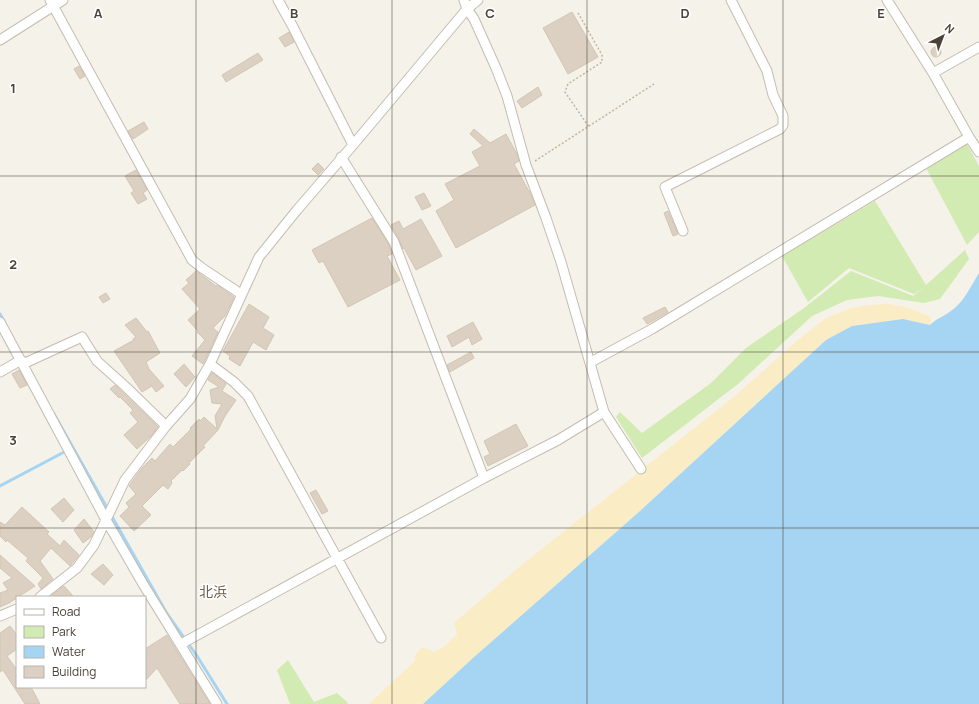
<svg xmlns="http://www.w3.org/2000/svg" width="979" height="704" viewBox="0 0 979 704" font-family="Manrope,'Noto Sans JP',sans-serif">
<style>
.green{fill:#d2ebb2}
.sand{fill:#faedc5}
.water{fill:#a5d5f3}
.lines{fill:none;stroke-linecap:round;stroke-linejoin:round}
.stream{stroke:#a5d5f3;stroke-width:3}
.building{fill:#dbd0c2;stroke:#d3c5b2}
.street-casing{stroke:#c5bcaf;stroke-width:11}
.path{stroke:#c4b59c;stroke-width:1.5;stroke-dasharray:2 2;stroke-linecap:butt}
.street{stroke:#fff;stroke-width:9}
.grid{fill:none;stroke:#4a4237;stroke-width:1;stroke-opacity:0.55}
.labels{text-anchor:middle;stroke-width:3;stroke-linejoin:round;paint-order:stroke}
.quarter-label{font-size:14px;fill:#6d604e;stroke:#fff}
.grid-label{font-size:13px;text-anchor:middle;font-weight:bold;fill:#4a4237;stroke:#fff;stroke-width:3;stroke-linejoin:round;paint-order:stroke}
</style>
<rect width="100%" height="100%" fill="#f5f2ea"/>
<path class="green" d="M967 144 979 166V232L967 245 926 168Z
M875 201 926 285 965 250 969 259 940 299 924 303 878 296 847 300 812 316 738 384 642 458 616 417 620 412 642 433 711 383 746 348 804 308 851 271 913 296 924 287 914 294 849 268 808 302 782 256Z
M288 660 314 702 337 693 348 703 347 704H290L277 670Z"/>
<path class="sand" d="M889 304 910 308 931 317 930 325 903 319 852 326 826 340 640 511 473 658 423 704H369L415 661V655L422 647 434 652 445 646 457 634 454 623 519 567 736 395 799 339 826 318 851 308 868 305Z"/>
<path class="water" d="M979 273V704H423L473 658 640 511 826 340 852 326 903 319 930 325C937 318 943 317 951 311 964 302 971 286 979 273Z"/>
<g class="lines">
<path class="stream" d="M0 314 4 321
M54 414 166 612 197 656 227 704
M0 486 68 450"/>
</g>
<path class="building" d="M572 12 598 57 568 74 543 28Z
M289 32 294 42 285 47 279 38Z
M931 52a5 5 0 1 1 10 0a5 5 0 1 1-10 0Z
M258 53 263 60 226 82 222 75Z
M79 66 85 76 80 79 74 69Z
M538 87 542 95 522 108 517 101Z
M144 122 148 129 133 139 128 131Z
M474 129 490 143 506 134 517 154 519 161 514 164 531 195 535 205 456 248 436 211 454 200 445 184 480 166 472 152 483 146 470 134Z
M318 163 324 169 318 175 312 169Z
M136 170 147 190 143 193 147 199 138 204 131 193 134 191 125 176Z
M424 193 431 206 422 210 415 197Z
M668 211 678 234 673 236 664 213Z
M372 218 389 245 392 254 387 256 400 280 348 307 323 261 319 263 312 250Z
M421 219 442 256 416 270 404 248 403 249 399 239 391 225 399 221 403 229Z
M196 271 216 286 217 285 234 297 225 316 213 328 218 332 203 364 192 356 205 340 197 332 198 331 188 320 200 309 182 289 189 283 186 280Z
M106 293 110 299 103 303 99 297Z
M249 304 269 317 263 328 274 335 266 350 253 342 240 366 229 359 230 356 223 351Z
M665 307 668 312 647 324 643 318Z
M136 318 147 332 148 331 160 353 146 362 149 369 164 386 156 392 152 386 142 392 114 351 134 340 133 339 136 337 125 325Z
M473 322 482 339 472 345 469 337 452 347 447 336Z
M471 352 474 358 450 372 447 365Z
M184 364 195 377 186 387 174 374Z
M19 370 27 385 20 388 12 374Z
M212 373 226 384 222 391 236 400 225 416 218 430 203 446 205 447 189 463 190 464 183 471 182 470 171 481 172 483 168 489 163 485 142 506 151 515 134 531 120 516 129 507 126 503 136 494 129 486 142 468 152 458 155 461 170 444 173 447 191 429 190 428 199 419 200 421 204 417 217 429 215 416 222 404 212 403 210 390 219 387 208 380Z
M115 385 158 427 151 436 137 449 124 435 138 422 130 413 133 410 120 397 119 398 110 389Z
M516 424 528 446 488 466 484 457 490 454 484 441Z
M316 490 328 511 322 514 310 493Z
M64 498 74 510 63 522 51 509Z
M22 507 49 532 47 534 60 546 64 540 79 555 70 566 51 548 40 561 53 579 41 589 38 584 43 578 26 561 28 558 7 540 6 542 0 536V522L5 525Z
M84 519 94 532 91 537 83 543 74 530Z
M0 555 35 586 9 603 0 607V593L8 590 3 583 12 578 0 568Z
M103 564 113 575 104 585 91 574Z
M64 586 74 597H54L52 595Z
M10 626 17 635V649L7 656 17 670V687H31L40 704H25L3 670 0 672V633Z
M167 635 210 704H180L157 668 145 681V649Z"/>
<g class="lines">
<defs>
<path id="street" d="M50 0 192 260 202 268 241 294
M278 0 293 27 353 145
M464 0 467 9 474 19 496 68 507 96 526 165 546 218 561 262 604 412 641 469
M887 0 933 73 969 137 979 152
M0 40 63 0
M933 73 979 47
M341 157 394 242 484 478
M683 231 665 187 780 129 783 125V116L773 95 767 71 731 0
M0 322 106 520 143 584 217 704
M21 360 25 363 82 337 97 361 126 387 166 426
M591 362 652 329 969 137
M210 364 234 382 248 396 381 638
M0 372 21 360
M40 597 77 568 94 545 125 480 166 426 190 399 210 364 259 257 297 210 353 145 467 9 478 0
M0 616 17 609
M181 644 484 478 558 440 604 412"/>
</defs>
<use href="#street" class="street-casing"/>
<path class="path" d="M578 13 602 55V62L568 84 565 92 589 127
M535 161 654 84"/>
<use href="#street" class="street"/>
</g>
<path class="grid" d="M196 0V704M392 0V704M587 0V704M783 0V704M0 176H979M0 352H979M0 528H979"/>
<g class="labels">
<g class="quarter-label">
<text x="213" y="597">北浜</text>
</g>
</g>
<g class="grid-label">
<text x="98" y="18">A</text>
<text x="294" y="18">B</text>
<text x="490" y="18">C</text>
<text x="685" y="18">D</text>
<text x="881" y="18">E</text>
<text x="13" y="93">1</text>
<text x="13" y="269">2</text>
<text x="13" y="445">3</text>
</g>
<rect x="16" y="596" width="130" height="92" fill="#ffffff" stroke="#b7b3af"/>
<rect x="24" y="609" width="20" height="6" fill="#ffffff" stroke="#b7b3af"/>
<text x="52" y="616" font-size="12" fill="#4a4237">Road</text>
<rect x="24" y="626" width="20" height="12" fill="#d2ebb2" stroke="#b7b3af"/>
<text x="52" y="636" font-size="12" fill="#4a4237">Park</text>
<rect x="24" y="646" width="20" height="12" fill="#a5d5f3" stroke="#b7b3af"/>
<text x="52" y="656" font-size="12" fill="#4a4237">Water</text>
<rect x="24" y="666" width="20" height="12" fill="#dbd0c2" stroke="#b7b3af"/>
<text x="52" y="676" font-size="12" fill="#4a4237">Building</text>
<g transform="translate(943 36) rotate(42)" stroke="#ffffff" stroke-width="3" paint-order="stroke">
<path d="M0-3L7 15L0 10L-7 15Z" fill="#4a4237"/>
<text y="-6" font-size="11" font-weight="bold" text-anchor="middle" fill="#4a4237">N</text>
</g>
</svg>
